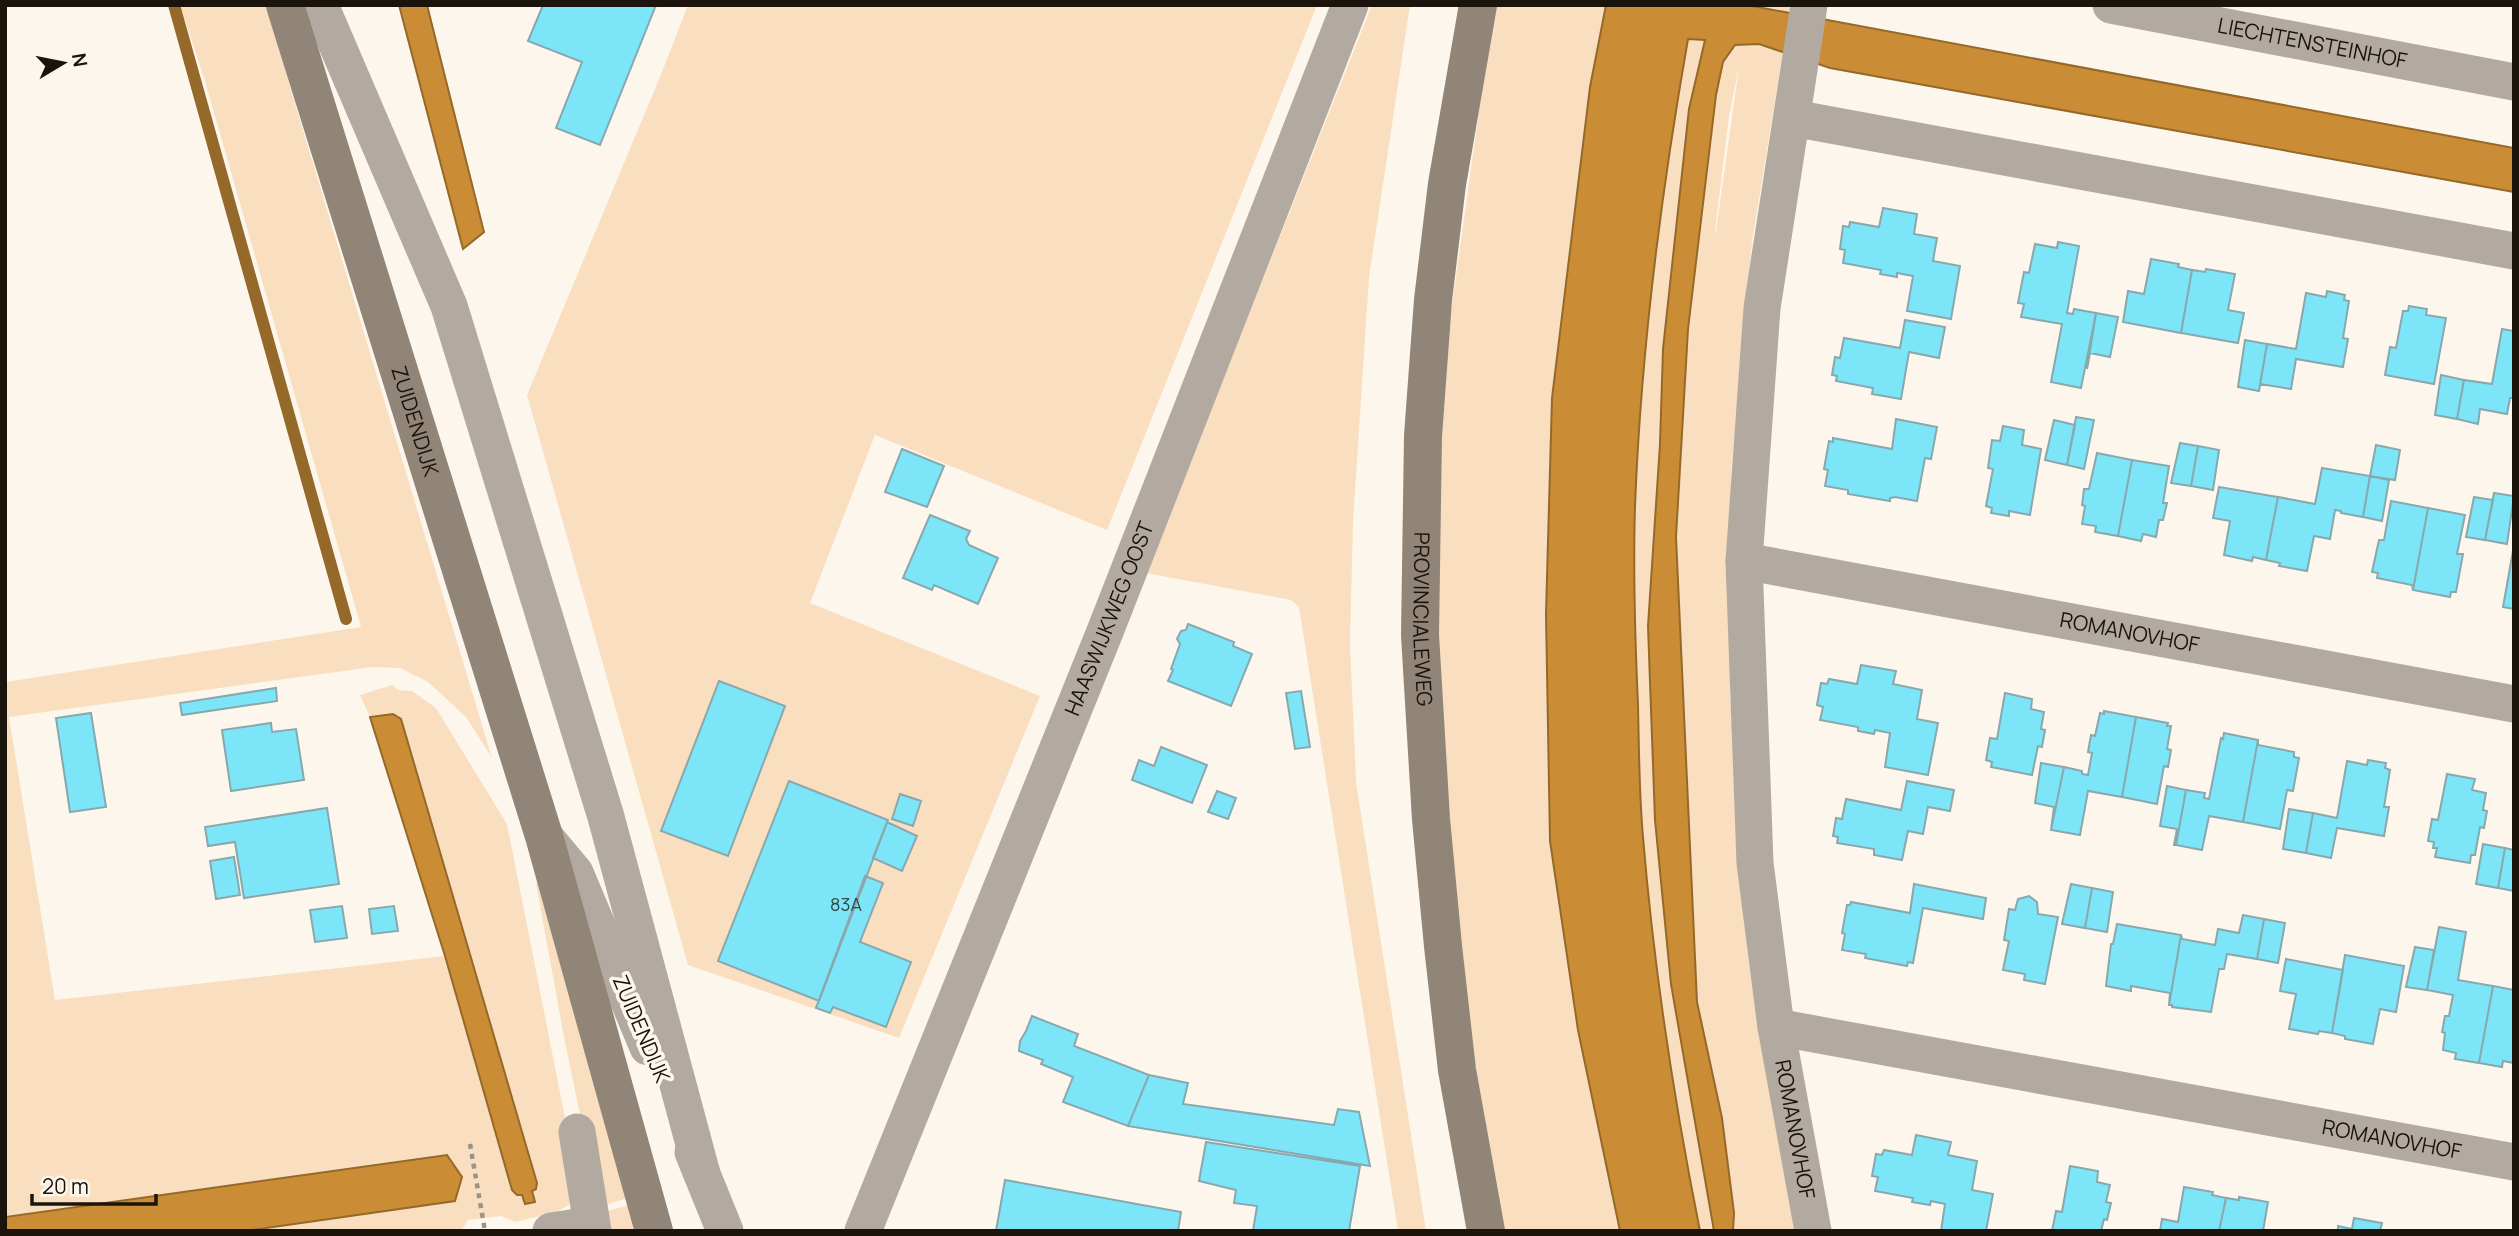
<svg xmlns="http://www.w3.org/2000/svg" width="2519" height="1236" viewBox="0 0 2519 1236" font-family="Manrope,sans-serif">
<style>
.green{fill:#f9dfc0;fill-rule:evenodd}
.water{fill:#ca8d35;stroke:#956929;stroke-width:2}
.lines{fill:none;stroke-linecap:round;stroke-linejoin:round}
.stream{stroke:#956929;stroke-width:12}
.building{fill:#7de5f8;stroke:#88a8ae;stroke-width:2}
.path{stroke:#99938a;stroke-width:4.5;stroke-dasharray:5 5;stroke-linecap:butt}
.street{stroke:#b2aaa1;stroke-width:37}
.secondary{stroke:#918578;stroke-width:38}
.labels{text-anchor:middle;stroke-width:7;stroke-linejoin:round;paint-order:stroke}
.number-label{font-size:18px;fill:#334847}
.street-label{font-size:21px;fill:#1a140c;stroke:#fdf6ed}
</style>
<rect width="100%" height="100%" fill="#fdf6ed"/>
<path class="green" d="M180 5H268L290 87 492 758 466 717 428 682 400 668 373 667 9 717 55 1000 445 956 512 1190 393 714 370 717 360 695 392 685 398 690 412 691 436 708 507 824 568 1133 573 1197 569 1205 556 1212 515 1222 501 1216 468 1220 463 1228 454 1231H246L455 1201 447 1155 5 1217V682L361 627 205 81Z
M688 5H1317L1107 530 875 435 810 603 1040 696 899 1038 688 965 527 395 660 77Z
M1372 5H1410L1369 277 1353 522 1350 642 1356 782 1426 1231H1398L1299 607 1291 600 1146 573Z
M1496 5H1606L1590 87 1552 398 1546 614 1550 841 1578 1030 1620 1231H1503L1468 1025 1432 635 1441 385 1489 39Z
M1747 5H1790L1788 14Z
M1688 39 1706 40 1689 109 1663 349 1660 444 1648 626 1656 820 1671 984 1714 1231H1700C1674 1101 1654 970 1643 837 1639 793 1639 749 1638 705 1635 639 1633 572 1635 506 1641 349 1661 193 1688 39Z
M1735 44H1759L1783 52 1752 242 1731 473 1730 695 1744 896 1795 1231H1733L1734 1213 1722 1118 1697 1002 1676 537 1688 329 1716 95 1723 62ZM1739 67 1716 231H1715L1729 116ZM1702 758 1711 903V904Z
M540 881 631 1197 599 1207 564 1037 536 883Z
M633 1204 641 1231H599L604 1212Z"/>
<path class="water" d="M399 5H427L484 232 463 249Z
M1606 5H1747L2514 148V192L1830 68 1759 44 1735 45 1723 62 1716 95 1688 329 1676 537 1697 1002 1722 1118 1734 1213 1733 1231H1714L1671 984 1655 820 1648 626 1660 444 1663 349 1689 109 1705 40 1688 39C1661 193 1641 349 1635 506 1633 572 1635 639 1638 705 1639 749 1639 793 1643 837 1654 970 1674 1101 1700 1231H1620L1578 1030 1550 841 1546 614 1552 398 1590 87Z
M393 714 401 719 537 1183 536 1189 532 1191 535 1202 525 1204 522 1195H517L512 1190 445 956 370 717Z
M447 1155 462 1177 455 1201 246 1231H5V1217Z"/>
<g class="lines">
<path class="stream" d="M174 5 346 619"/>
</g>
<path class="building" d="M543 5H656L600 145 556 128 582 62 528 41Z
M1883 208 1917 214 1914 234 1937 238 1933 261 1960 266 1951 319 1907 311 1913 276 1897 273V277L1880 274 1881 270 1843 263 1845 250 1840 249 1843 226 1849 227 1850 222 1879 227Z
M2058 242 2079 246 2067 313 2073 314 2074 309 2096 313 2081 388 2051 382 2062 324 2021 317 2024 304 2018 303 2024 272 2029 273 2035 244 2057 248Z
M2151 259 2179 264 2178 267 2192 270 2181 333 2123 322 2128 291 2144 294Z
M2206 269 2235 274 2228 310 2244 313 2238 343 2181 333 2192 270 2205 272Z
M2327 291 2345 295 2344 300 2349 301 2343 338 2348 339 2343 367 2296 359 2291 389 2260 384 2267 344 2296 349 2306 293 2326 297Z
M2409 306 2427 309 2426 315 2446 318 2434 384 2385 375 2390 347 2396 348 2403 311H2408Z
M2096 313 2118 317 2110 357 2090 353 2087 369Z
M1905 320 1945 327 1939 358 1909 352 1901 399 1872 394 1873 388 1836 381 1837 376 1832 375 1835 357 1840 358 1844 338 1900 348Z
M2502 329 2514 331V398H2510L2507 414 2480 409 2478 424 2457 419 2464 380 2492 384Z
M2245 340 2267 344 2259 391 2238 387Z
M2441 375 2464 380 2457 419 2435 415Z
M2076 417 2094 420 2084 469 2067 465Z
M1896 419 1937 427 1931 459 1925 458 1917 501 1895 497 1890 498V501L1848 494V490L1825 486 1828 470 1824 469 1829 441 1833 442V438L1892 449Z
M2054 420 2075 425 2067 465 2045 460Z
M2003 426 2024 430 2022 445 2041 449 2030 515 2009 511V516L1991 513 1992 508 1986 506 1993 469 1988 468 1992 440 2000 441Z
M2180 443 2198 446 2191 486 2171 483Z
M2376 445 2400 450 2395 480 2370 476Z
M2198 446 2219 450 2213 490 2191 486Z
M902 449 944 466 927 507 885 492Z
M2097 453 2132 460 2118 536 2095 532 2096 526 2082 524 2085 506 2082 505 2084 489H2089Z
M2132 460 2169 466 2163 503H2167L2163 520H2159L2156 537 2143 534 2141 541 2118 536Z
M2322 468 2370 476 2363 517 2341 513V511L2335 510 2330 539 2314 536 2307 571 2279 566 2280 563 2266 560 2278 497 2315 504Z
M2370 476 2389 480 2382 521 2363 517Z
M2219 487 2278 497 2266 560 2253 557 2252 561 2224 555 2230 521 2213 518Z
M2494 493 2514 496 2507 544 2485 540Z
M2474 497 2493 500 2485 540 2466 537Z
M2391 501 2428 508 2413 590 2412 585 2377 578 2378 573 2372 572 2379 540H2384Z
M2428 508 2465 515 2457 554H2463L2456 592H2451L2450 597 2413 590Z
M930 515 970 531 966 539 969 545 998 558 978 604 934 585 932 590 903 578Z
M2514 545V609L2503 607Z
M1188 624 1234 642 1233 646 1252 654 1231 706 1168 681 1173 670 1171 669 1180 644 1177 639 1181 631 1186 630Z
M1861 665 1896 671 1893 684 1922 690 1917 719 1938 723 1928 775 1885 767 1890 733 1875 730 1874 734 1858 731V727L1820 720 1823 707 1817 705 1821 683 1827 684 1829 679 1857 684Z
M719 681 785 706 728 856 661 831Z
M276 688 277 701 182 715 180 703Z
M1301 691 1310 747 1295 749 1286 693Z
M2005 693 2032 699 2031 709 2044 712 2041 729 2045 730 2042 747 2038 746 2032 775 1991 767 1992 762 1986 760 1990 738 1997 739Z
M2104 711 2136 717 2122 797 2088 791 2080 835 2051 830 2064 767 2082 771V774L2088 775 2092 753 2088 752 2091 735 2095 736 2100 713 2104 714Z
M91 713 106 807 70 812 56 718Z
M2136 717 2168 723 2167 726H2171L2167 749 2171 750 2168 767 2164 766 2157 804 2122 797Z
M271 723 272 732 296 729 304 780 231 791 222 730Z
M2224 733 2258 740 2243 822 2209 816 2202 850 2176 845 2186 790 2205 793 2204 798 2209 799 2221 738 2223 739Z
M2258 740V745L2294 752V757L2299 758 2293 791 2287 790 2280 829 2243 822Z
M1161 747 1207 765 1192 803 1132 780 1139 760 1154 766Z
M2368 760 2386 763 2385 768 2390 770 2384 807H2389L2384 836 2337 828 2331 858 2306 853 2313 813 2337 818 2347 761 2367 765Z
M2041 763 2064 767 2051 830 2054 807 2035 803Z
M2447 774 2475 779 2472 790 2486 793 2483 810 2487 811 2484 828 2480 827 2475 855H2471L2470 863 2435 857 2437 848H2433L2434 842 2428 841 2432 819 2438 820Z
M789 781 888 820 819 1001 718 961Z
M1907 781 1954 790 1950 811 1928 807 1923 834 1908 831 1902 860 1874 855V849L1837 843 1838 837 1833 836 1836 818 1842 819 1846 799 1901 810Z
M2167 786 2186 790 2176 845H2174L2177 829 2160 826Z
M1217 791 1236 798 1228 819 1208 812Z
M900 794 921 801 913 826 892 819Z
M327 808 339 884 244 898 235 842 208 846 205 827Z
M2289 809 2313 813 2306 853 2283 849Z
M887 822 917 836 902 871 873 858Z
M2483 844 2505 848 2498 888 2476 884Z
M2505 848 2514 850V891L2498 888Z
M234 857 240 895 216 899 210 861Z
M865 876 883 883 860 942 911 962 886 1027 833 1007 830 1013 816 1008Z
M1914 884 1986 898 1983 919 1923 908 1913 963 1908 962 1907 966 1865 958 1866 954 1842 950 1845 934 1842 933 1847 905H1850L1851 902 1910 913Z
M2071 884 2092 888 2085 928 2062 924Z
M2092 888 2113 892 2107 932 2085 928Z
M2029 896 2037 902 2038 914 2058 917 2045 984 2024 980 2025 974 2003 970 2009 941 2004 940 2009 909 2015 910 2018 899Z
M342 906 347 938 315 942 310 910Z
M394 906 398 931 372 934 369 909Z
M2243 915 2264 919 2257 959 2227 954 2224 969H2219L2211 1012 2172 1007V1005H2169L2181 935 2182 939 2215 945 2218 929 2239 933Z
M2264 919 2285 923 2278 963 2257 959Z
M2117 924 2181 935 2169 1005 2170 993 2131 986V991L2106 986 2111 944H2113Z
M2439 927 2466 932 2458 980 2493 986 2479 1063 2455 1059 2456 1053 2443 1050 2445 1033 2442 1032 2445 1016H2449L2453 995 2427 990Z
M2415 947 2434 950 2427 990 2406 987Z
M2345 955 2404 966 2396 1012 2380 1009 2373 1044 2345 1039V1036L2332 1033Z
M2286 959 2343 970 2332 1033 2319 1031 2318 1034 2289 1029 2296 994 2280 991Z
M2493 986 2514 990V1063L2503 1061 2502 1067 2479 1063Z
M1032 1016 1078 1034 1074 1046 1149 1075 1128 1126 1063 1102 1073 1077 1041 1064 1043 1060 1019 1051 1020 1041 1026 1031Z
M1149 1075 1188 1083 1183 1104 1334 1125 1338 1109 1359 1112 1370 1166 1128 1126Z
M1916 1135 1951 1142 1948 1155 1977 1161 1972 1190 1993 1194 1986 1231H1941L1945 1204 1931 1201 1930 1205 1912 1202 1913 1198 1875 1191 1878 1177 1872 1176 1876 1154 1882 1155 1884 1150 1912 1155Z
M1206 1142 1360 1166 1349 1231H1253L1257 1206 1234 1203 1236 1190 1199 1181Z
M2070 1166 2098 1171 2097 1182 2110 1185 2106 1202 2111 1203 2107 1220 2104 1219 2101 1231H2052L2056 1211 2062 1212Z
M1005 1180 1181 1212 1178 1231H996Z
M2184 1187 2213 1192 2212 1195 2226 1198 2219 1231H2160L2162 1219 2178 1222Z
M2239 1197 2268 1202 2263 1231H2219L2226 1198 2239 1200Z
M2354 1218 2382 1223 2380 1231H2338V1226L2352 1229Z"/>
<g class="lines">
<path class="path" d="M470 1144 485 1231"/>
<g class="street">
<path d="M320 5 449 306 606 817 702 1174"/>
<path id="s1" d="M1809 5 1762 308 1744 561 1755 863 1776 1027 1813 1231"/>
<path id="s2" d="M2111 5 2514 82"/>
<path d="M1793 118 2514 251"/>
<path id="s3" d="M1744 561 2514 704"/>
<path d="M544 836 575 873 648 1047"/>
<path id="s4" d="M1776 1027 2514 1162"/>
<path d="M577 1132 593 1231"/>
<path d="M693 1152 725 1231"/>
<path d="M551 1231 591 1225"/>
<path id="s5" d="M863 1231 1106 629 1350 5"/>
</g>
<g class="secondary">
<path id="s6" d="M285 5 544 836 654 1231"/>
<path id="s7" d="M1478 5 1447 184 1433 300 1423 436 1420 635 1431 819 1443 946 1457 1070 1486 1231"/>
</g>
</g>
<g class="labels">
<g class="number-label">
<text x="846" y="911">83A</text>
</g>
<g class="street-label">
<text dy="7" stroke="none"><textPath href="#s2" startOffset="205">LIECHTENSTEINHOF</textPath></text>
<text dy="7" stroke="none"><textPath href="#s6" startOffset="436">ZUIDENDIJK</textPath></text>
<text dy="7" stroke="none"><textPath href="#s7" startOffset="618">PROVINCIALEWEG</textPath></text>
<text dy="7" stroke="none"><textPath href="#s5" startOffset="660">HAASWIJKWEG OOST</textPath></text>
<text dy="7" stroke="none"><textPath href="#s3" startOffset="392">ROMANOVHOF</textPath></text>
<text transform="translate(641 1029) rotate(67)" y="7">ZUIDENDIJK</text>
<text dy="7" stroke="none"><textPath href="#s1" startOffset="1132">ROMANOVHOF</textPath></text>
<text dy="7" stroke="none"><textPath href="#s4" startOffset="626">ROMANOVHOF</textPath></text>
</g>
</g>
<rect width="2519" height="1236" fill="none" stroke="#1a140c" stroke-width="14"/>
<g transform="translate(63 63) rotate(80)" stroke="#fdf6ed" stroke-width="5" paint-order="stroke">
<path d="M0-5L12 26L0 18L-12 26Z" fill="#1a140c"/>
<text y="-10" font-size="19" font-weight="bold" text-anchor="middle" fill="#1a140c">N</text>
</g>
<path d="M32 1194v10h124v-10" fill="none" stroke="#1a140c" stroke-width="3.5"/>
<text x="42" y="1194" font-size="21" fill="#1a140c" stroke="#fdf6ed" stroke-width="5" paint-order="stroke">20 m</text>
</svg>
